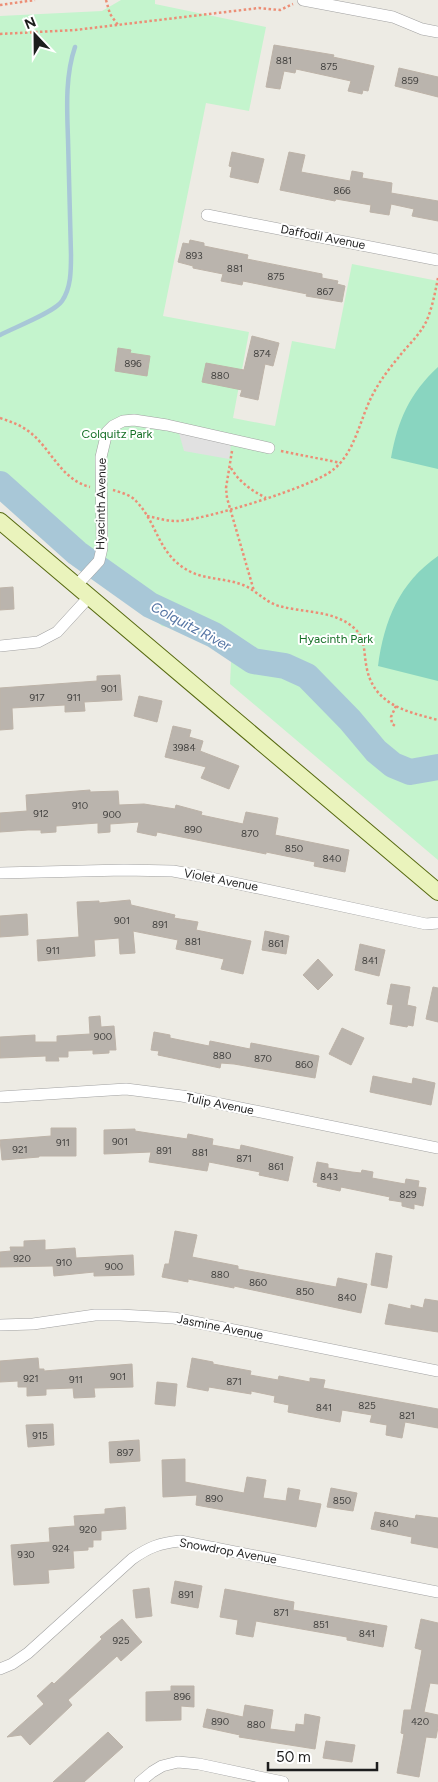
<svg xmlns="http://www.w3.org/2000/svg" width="438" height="1782" viewBox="0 0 438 1782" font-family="Figtree,sans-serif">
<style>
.park{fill:#c4f4cd}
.pitch{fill:#89d5c0}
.parking{fill:#e1e1e1}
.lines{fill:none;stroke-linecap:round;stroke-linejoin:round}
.stream{stroke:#a8c7d7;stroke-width:4.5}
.river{stroke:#a8c7d7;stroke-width:26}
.building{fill:#bab4ad;stroke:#bdb3a8}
.street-casing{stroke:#a1a1a1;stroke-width:12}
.secondary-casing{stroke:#56690f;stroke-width:18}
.path{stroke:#ec8e76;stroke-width:2.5;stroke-dasharray:2.5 2.5;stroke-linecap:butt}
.street{stroke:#fff;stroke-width:11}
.secondary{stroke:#eaf3bc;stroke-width:16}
.labels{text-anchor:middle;stroke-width:4;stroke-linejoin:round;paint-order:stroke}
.number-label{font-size:10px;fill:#444341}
.street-label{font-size:12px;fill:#1d1d1d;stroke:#fff}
.park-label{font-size:12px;fill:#167027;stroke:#fff}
.water-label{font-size:14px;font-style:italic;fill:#5373a3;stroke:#fff}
</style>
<rect width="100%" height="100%" fill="#edebe4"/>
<path class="park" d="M121 0H155V4L266 27 249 111 206 103 163 316 249 332 233 418 275 426 292 341 335 349 352 264 438 281V860L230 684 232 640 162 626 0 489V16L102 11Z"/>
<path class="pitch" d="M438 367V469L391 458C398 420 409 394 438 367Z
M438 556V681L378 666C384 621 399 583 438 556Z"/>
<path class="parking" d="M179 433 231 445 229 459 184 451Z"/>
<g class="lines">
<path class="stream" d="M0 335C13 328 55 312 62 301 71 288 71 271 71 255 70 217 69 178 68 139 67 110 65 76 75 47"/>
<path class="river" d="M0 484 77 553 150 605 214 635 253 661 285 666 307 676 350 720 376 751 393 765 410 772 438 767"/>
</g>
<path class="building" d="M274 45 334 55 333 57 374 66 368 91 363 90 362 94 348 91 351 81 296 69 295 73 284 71 280 89 266 87Z
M399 68 438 77V97L395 86Z
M232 152 264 159 258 183 230 177 232 167 229 166Z
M289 152 305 155 301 172 350 181 352 171 363 173 362 178 392 183 391 193 438 201V221L412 216 414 209 391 204 389 215 370 212 371 205 336 199 335 201 280 190Z
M190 240 204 243V246L248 255 247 259 322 274V278L338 281 337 284 345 286 342 302 306 296 307 294 243 281 242 285 221 281 223 274 193 268V266L178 262 183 243 189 244Z
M252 336 279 343 273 366 265 364 258 400 240 396 242 390 202 382 206 363 244 370Z
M118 348 131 350 130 353 150 356 147 376 115 371Z
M13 587 14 609 0 610V588Z
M120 675 122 700 84 702 85 711 65 712V705L12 708 13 729 0 730V688L97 681V676Z
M139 696 162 701 157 722 134 716Z
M173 726 191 730 189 737 203 741 200 751 239 766 229 789 201 778 206 767 165 757Z
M90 790V792L118 791 119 805 144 804 175 809 176 805 202 812 201 815 243 824 246 812 278 818 275 835 349 850 345 872 314 866 315 862 266 852V854L157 832 156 836 137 832 139 822 110 824V832L98 833V823L56 826V832L41 833V830H28L0 832V813L27 811 26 795Z
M130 900 131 905 175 915 174 918 198 922 196 930 251 941 243 974 221 969 224 959 176 949 178 940 133 931 135 953 120 954 119 938 94 940 95 956 38 961 37 940 79 937 77 902 99 901V903Z
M27 914 28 935 0 937V916Z
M265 931 289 936 286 954 262 950Z
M360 944 385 950 379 976 355 970Z
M318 959 333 975 318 990 303 975Z
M391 984 410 987 407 1005 416 1007 413 1026 408 1025 407 1027 390 1024 393 1005 387 1004Z
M433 987 438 988V1022L426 1019Z
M100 1016 101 1027 114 1026 116 1050H109V1053L93 1054V1050L68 1051V1057H58L59 1061H46V1056L0 1058V1037L35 1035V1042H57V1036L90 1034 89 1017Z
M342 1028 364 1038 351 1065 329 1054Z
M154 1032 170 1035V1038L209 1046 210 1041 250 1049 251 1043 319 1056 315 1078 234 1064 221 1063 220 1068 158 1055 159 1051 151 1050Z
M373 1076 412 1084 413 1078 435 1083 431 1105 370 1092Z
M51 1128H76V1156H39V1157L2 1160 0 1140 51 1136Z
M135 1129V1131L187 1139 188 1134 213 1139 212 1145 240 1150 241 1145 293 1157 288 1181 259 1175 260 1172 209 1162 207 1171 149 1162 151 1152 104 1154V1130Z
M317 1162 328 1164V1168L352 1172 361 1173 362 1170 373 1172 372 1178 405 1184 406 1179 419 1181 418 1187 426 1188 423 1206 414 1204V1209L402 1206V1202L389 1200 390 1197 341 1187 340 1191 317 1186 318 1183 313 1182Z
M175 1231 197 1235 192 1257 238 1266V1269L336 1287 338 1278 367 1284 361 1313 234 1286V1288L188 1279V1282L162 1277 165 1264H169Z
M45 1240V1250L75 1248 76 1258 133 1255 134 1275 94 1276V1272L54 1276 53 1266 0 1267V1252L11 1251 10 1247H24V1241Z
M376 1253 392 1256 387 1288 371 1285Z
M425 1299 438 1301V1332L385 1324 389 1304 411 1309V1305L423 1308Z
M38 1358 39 1369H44V1371L132 1364 133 1387 94 1388 95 1397 74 1398 73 1388 46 1389V1395L27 1396V1387H18V1381L0 1382V1361Z
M192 1358 213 1362V1364L251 1371 250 1375 278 1380 279 1376 310 1382V1378L325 1380 323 1388 438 1409V1428L405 1422 402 1438 386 1435 387 1425 370 1422 372 1415 342 1410 340 1422 288 1412 289 1405 274 1402 275 1396 251 1391V1394L209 1387 208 1391 187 1387Z
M157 1382 177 1384 175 1406 155 1404Z
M53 1424 54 1445 28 1447 26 1425Z
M139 1440 140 1461 110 1463 109 1442Z
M185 1459V1482L244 1493 247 1477 266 1480 263 1498 286 1501 288 1488 300 1490 298 1500 321 1504 316 1527 196 1505 197 1495 163 1497 162 1460Z
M331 1488 357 1493 353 1511 327 1507Z
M125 1507 126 1529 101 1531V1540H93V1547H88V1550L73 1551 74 1568 48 1570 49 1583 14 1585 11 1545 50 1542 49 1528 75 1526 74 1516 105 1514V1509Z
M375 1512 415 1519 416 1515 438 1518V1548L411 1543 412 1537 371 1529Z
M175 1581 202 1586 198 1608 171 1603Z
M149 1588 152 1616 136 1618 133 1590Z
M225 1589 294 1602 293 1610 387 1626 383 1647 347 1640V1637L256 1621 253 1637 236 1634 238 1620 220 1617Z
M122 1619 142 1642 121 1661 117 1656 68 1700 72 1705 30 1745 21 1735 7 1737 44 1704 37 1696 52 1682 54 1684 102 1639 100 1637Z
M421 1619 438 1623V1684L430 1683 424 1712 438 1715V1727L436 1738 426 1737 419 1777 397 1773 404 1734 401 1733 404 1710H411L422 1650 415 1648Z
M171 1686H194V1707L181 1706V1720L146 1721V1692L171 1691Z
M245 1705 273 1710 270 1729 295 1732 296 1724 304 1725 305 1714 320 1717 315 1749 239 1737 240 1735 203 1727 207 1709 243 1717Z
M108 1732 123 1747 84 1782H53Z
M326 1741 355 1745 352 1762 323 1758Z"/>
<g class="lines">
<defs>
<path id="street" d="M303 0 393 17 422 29 438 32
M207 215 438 260
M76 586 99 561 102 548 101 457 107 432 113 426 123 421 134 420 167 425 269 448
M0 646 38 642 57 632 89 597
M0 873 124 870 173 871 211 878 426 924 438 923
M0 1097 126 1089 182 1096 438 1148
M0 1325 33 1324 95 1315H120L174 1318 438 1371
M0 1669 12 1664 28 1653 132 1559C149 1547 160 1543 180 1541L438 1592
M140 1782 152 1772 162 1766 178 1762 199 1764 283 1782"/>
<path id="secondary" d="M0 521 438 892"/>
</defs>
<use href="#street" class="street-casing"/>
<use href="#secondary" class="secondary-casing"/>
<path class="path" d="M106 0 110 14 118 25
M0 5 35 0
M0 34 75 30 259 8 280 10 293 4
M0 418C12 422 23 426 32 434 52 451 62 480 90 487
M232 451 226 488 227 498 254 591
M281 451 341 463
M231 468C239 482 251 490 266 498
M113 490C120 492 131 495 136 501 159 525 157 555 191 572 208 580 226 578 243 585 256 590 265 602 279 606 304 613 338 610 357 631 365 640 364 653 366 664 372 704 404 711 438 720
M147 516C157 518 166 521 176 521 202 521 316 486 334 469 355 452 360 419 372 396 379 382 388 370 398 358 407 346 419 336 426 322 432 309 435 293 438 278
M396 706 391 717 392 724 397 727"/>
<use href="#street" class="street"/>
<use href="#secondary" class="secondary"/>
</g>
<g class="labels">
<g class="number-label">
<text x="284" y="64">881</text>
<text x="329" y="70">875</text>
<text x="410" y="84">859</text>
<text x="342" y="194">866</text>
<text x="194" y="259">893</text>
<text x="235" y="272">881</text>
<text x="276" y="280">875</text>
<text x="325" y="295">867</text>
<text x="262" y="357">874</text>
<text x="133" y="367">896</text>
<text x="220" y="379">880</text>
<text x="109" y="692">901</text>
<text x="37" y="701">917</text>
<text x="74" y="701">911</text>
<text x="184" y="751">3984</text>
<text x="80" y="809">910</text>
<text x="41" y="817">912</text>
<text x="112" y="818">900</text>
<text x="193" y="833">890</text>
<text x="250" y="837">870</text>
<text x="294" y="852">850</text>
<text x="332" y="862">840</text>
<text x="122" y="924">901</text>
<text x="160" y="928">891</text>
<text x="193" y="945">881</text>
<text x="276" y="947">861</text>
<text x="53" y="954">911</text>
<text x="370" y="964">841</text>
<text x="103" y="1040">900</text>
<text x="222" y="1059">880</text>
<text x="263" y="1062">870</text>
<text x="304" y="1068">860</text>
<text x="120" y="1145">901</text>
<text x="63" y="1146">911</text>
<text x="20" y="1153">921</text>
<text x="164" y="1154">891</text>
<text x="200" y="1156">881</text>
<text x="244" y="1162">871</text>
<text x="276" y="1170">861</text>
<text x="329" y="1180">843</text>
<text x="408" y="1198">829</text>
<text x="22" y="1262">920</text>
<text x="64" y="1266">910</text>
<text x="114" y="1270">900</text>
<text x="220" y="1278">880</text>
<text x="258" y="1286">860</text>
<text x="305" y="1295">850</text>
<text x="347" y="1301">840</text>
<text x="118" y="1380">901</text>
<text x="31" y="1382">921</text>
<text x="76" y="1383">911</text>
<text x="234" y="1385">871</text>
<text x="367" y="1409">825</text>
<text x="324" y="1411">841</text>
<text x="407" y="1419">821</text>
<text x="40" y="1439">915</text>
<text x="125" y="1456">897</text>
<text x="214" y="1502">890</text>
<text x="342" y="1504">850</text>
<text x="389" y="1527">840</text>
<text x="88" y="1533">920</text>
<text x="61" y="1552">924</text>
<text x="26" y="1558">930</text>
<text x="186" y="1598">891</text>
<text x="281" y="1616">871</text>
<text x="321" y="1628">851</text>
<text x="367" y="1637">841</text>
<text x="121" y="1644">925</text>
<text x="182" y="1700">896</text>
<text x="220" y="1725">890</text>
<text x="420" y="1725">420</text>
<text x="256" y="1728">880</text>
</g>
<g class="street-label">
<text transform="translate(323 237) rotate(11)" y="4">Daffodil Avenue</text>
<text transform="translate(101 504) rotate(-89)" y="4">Hyacinth Avenue</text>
<text transform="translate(221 880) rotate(11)" y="4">Violet Avenue</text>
<text transform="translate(220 1104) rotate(11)" y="4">Tulip Avenue</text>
<text transform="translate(220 1327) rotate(11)" y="4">Jasmine Avenue</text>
<text transform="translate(228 1551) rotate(10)" y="4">Snowdrop Avenue</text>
</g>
<g class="park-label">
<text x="117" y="438">Colquitz Park</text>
<text x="336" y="643">Hyacinth Park</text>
</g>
<g class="water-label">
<text transform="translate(191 626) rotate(28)" y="5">Colquitz River</text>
</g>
</g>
<g transform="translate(35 35) rotate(338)" stroke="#ffffff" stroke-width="4" paint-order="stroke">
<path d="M0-4L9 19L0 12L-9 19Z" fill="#1d1d1d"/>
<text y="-8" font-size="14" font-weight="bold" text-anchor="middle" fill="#1d1d1d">N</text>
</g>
<path d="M268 1762v8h109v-8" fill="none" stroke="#1d1d1d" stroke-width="2.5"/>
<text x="276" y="1762" font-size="15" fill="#1d1d1d" stroke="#ffffff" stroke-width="4" paint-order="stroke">50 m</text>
</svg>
